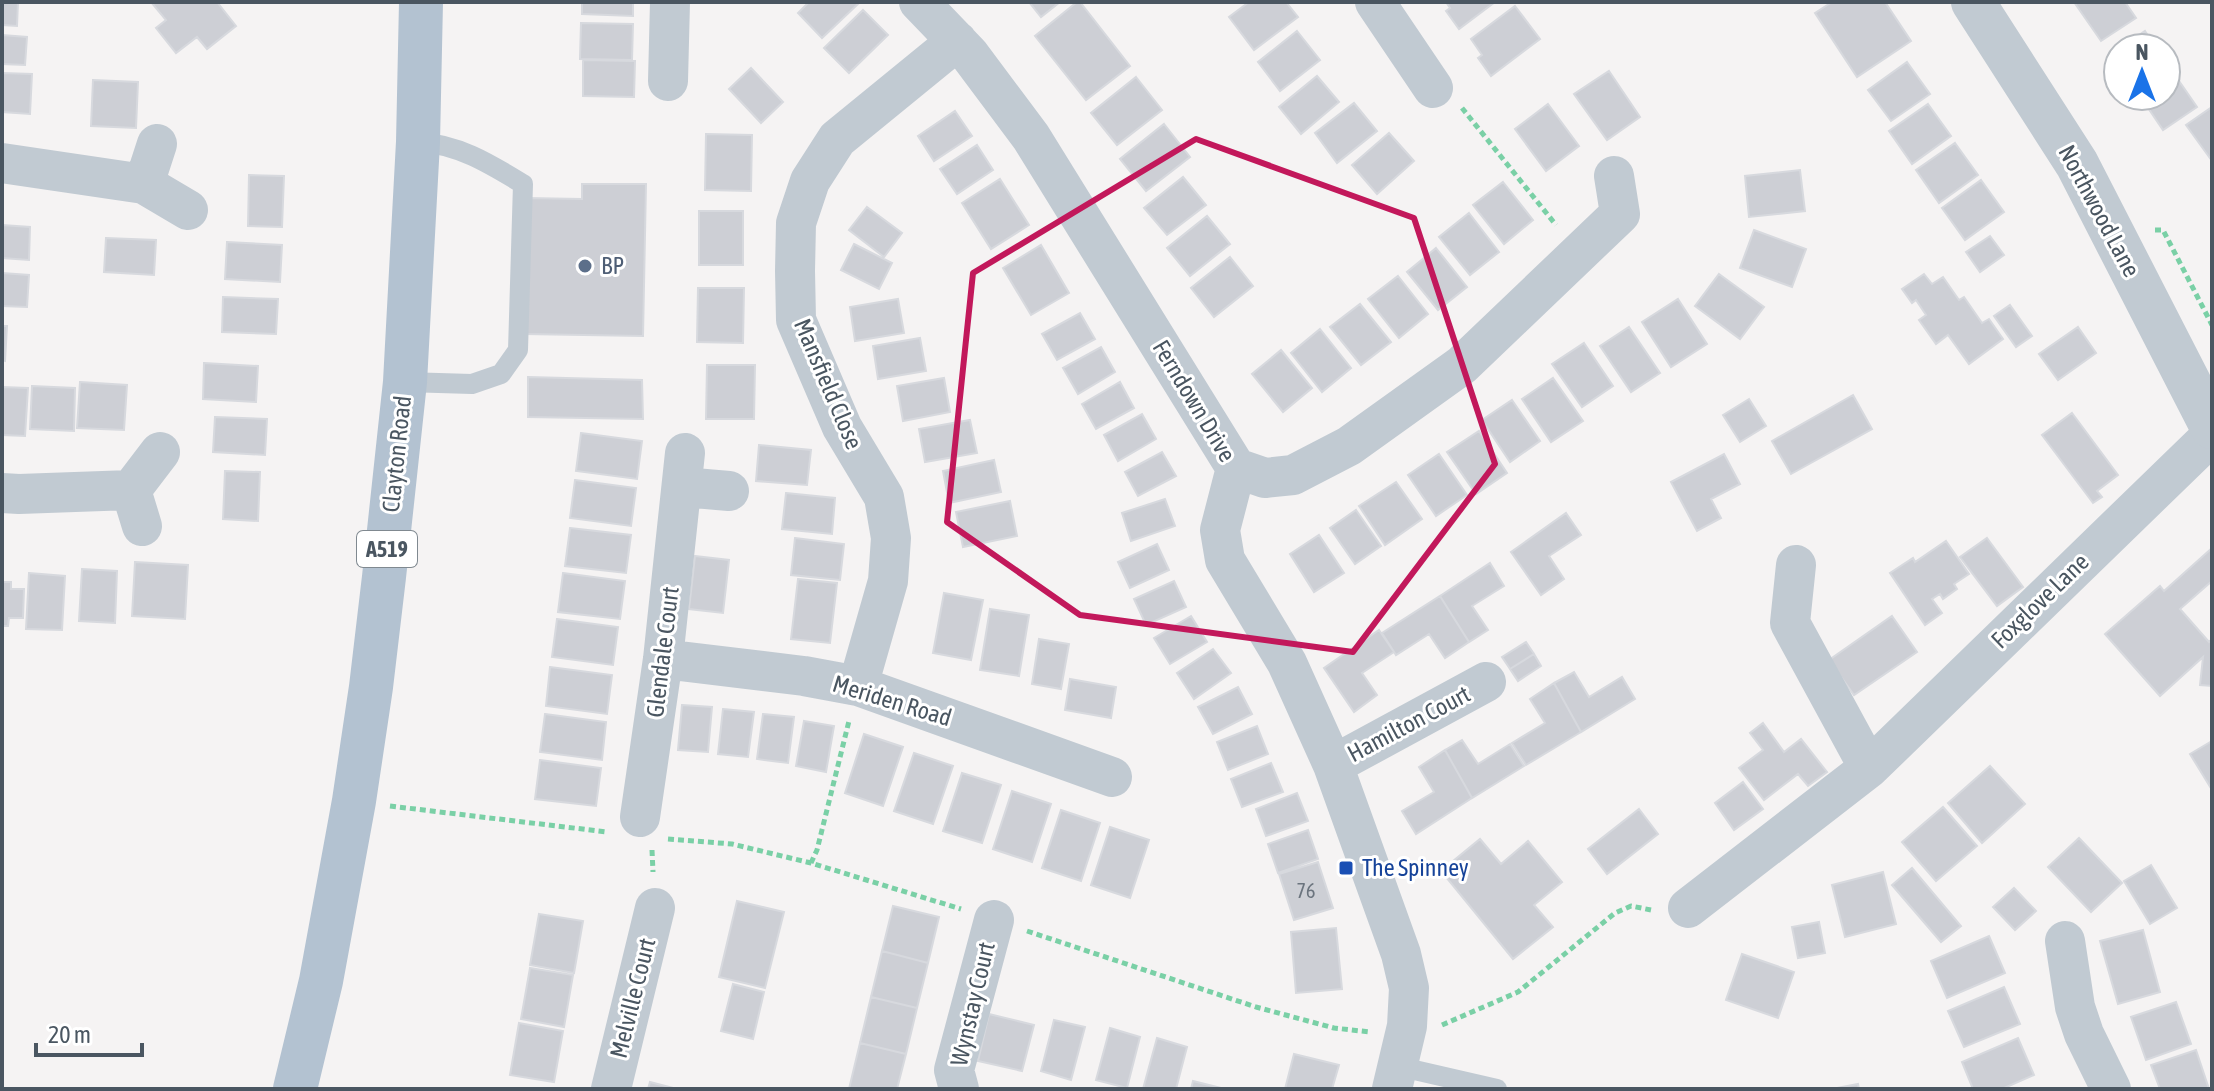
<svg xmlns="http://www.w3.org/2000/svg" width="2214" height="1091" viewBox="0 0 2214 1091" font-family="'Asap Condensed',sans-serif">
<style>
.building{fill:#cdcfd5;stroke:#d7d9de;stroke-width:2}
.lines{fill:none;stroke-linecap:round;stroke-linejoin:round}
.path{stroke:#7ad0a6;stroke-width:5;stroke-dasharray:6 4;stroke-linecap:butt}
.service{stroke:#c1cad2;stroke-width:20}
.minor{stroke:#c1cad2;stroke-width:40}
.tertiary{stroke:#c1cad2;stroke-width:44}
.primary{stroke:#b3c2d1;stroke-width:44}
.marked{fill:none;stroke:#c2185b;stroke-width:6;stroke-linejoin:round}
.service-dot{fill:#5c6f8a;stroke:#fff;stroke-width:3}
.transit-dot{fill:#1a4fb4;stroke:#fff;stroke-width:3}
.labels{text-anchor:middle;stroke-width:6;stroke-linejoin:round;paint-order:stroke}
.number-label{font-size:20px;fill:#6b747e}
.shield{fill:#fff;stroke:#808990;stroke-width:2}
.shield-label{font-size:22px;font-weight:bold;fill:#4a5661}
.street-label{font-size:24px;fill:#4a5661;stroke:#fff}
.service-label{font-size:24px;fill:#4e5e75;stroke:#fff;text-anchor:start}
.transit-label{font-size:24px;fill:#164399;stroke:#fff;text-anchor:start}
</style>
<rect width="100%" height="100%" fill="#f5f3f3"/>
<path class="building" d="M2 2H18L17 26 2 25Z
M151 2H217L236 26 207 49 197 37 176 53 156 28 166 20Z
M582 2H633V16L582 14Z
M809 2H856L858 4 822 38 798 13Z
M1029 2H1060L1041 17Z
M1077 2H1080L1130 66 1086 100 1035 36Z
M1249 2H1286L1298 17 1254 50 1229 17Z
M1446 2H1495L1459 29 1446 11 1450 8Z
M1832 2H1885L1911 41 1857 77 1815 13Z
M2074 2H2125L2136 18 2101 41Z
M1515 6 1540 39 1491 76 1478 58 1482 55 1471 39Z
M863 10 888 35 849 73 824 48Z
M581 23 633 24 632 60 580 59Z
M1297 31 1320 60 1280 91 1258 62Z
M2145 31 2156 48H2120Z
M2 35 27 37 25 65 2 64Z
M583 60 635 61 634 97 583 96Z
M1907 62 1930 94 1891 121 1868 90Z
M2166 62 2197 107 2163 130 2140 96H2166Z
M751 68 783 102 761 123 729 89Z
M1609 71 1640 117 1607 140 1574 94Z
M2 73 32 74 30 114 2 112Z
M1317 76 1339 102 1301 134 1279 107Z
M1136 77 1162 110 1117 145 1091 113Z
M93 80 138 82 136 128 91 126Z
M1354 103 1377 131 1337 163 1315 133Z
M1548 104 1579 146 1546 171 1515 129Z
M1928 104 1951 136 1912 164 1889 131Z
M2212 107V161L2186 125Z
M955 111 972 136 934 161 918 136Z
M1164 124 1190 157 1146 191 1120 159Z
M1389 133 1414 161 1377 194 1352 165Z
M706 134 752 135 751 191 705 190Z
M1955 143 1978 175 1939 203 1916 170Z
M977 145 993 170 957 194 940 169Z
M1800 170 1805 211 1749 217 1745 176Z
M249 175 284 176 282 227 248 226Z
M1183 177 1206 205 1167 235 1144 208Z
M1000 179 1029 225 991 249 962 203Z
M1981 180 2004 212 1965 240 1942 208Z
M1503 182 1533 220 1504 244 1473 205Z
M582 184H646L643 336 524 334 527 198 582 199Z
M867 207 902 233 884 257 849 230Z
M699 211H743V265H699Z
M1469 213 1499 252 1470 275 1439 237Z
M1207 216 1230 244 1190 276 1167 248Z
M2 225 30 227 29 260 2 258Z
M1754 230 1806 249 1792 287 1740 268Z
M1990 236 2004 255 1980 272 1966 252Z
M106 238 156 240 154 275 104 272Z
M227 242 282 245 280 282 225 279Z
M854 244 892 263 879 289 841 270Z
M1041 245 1069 293 1031 315 1003 268Z
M1436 248 1467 287 1438 310 1407 272Z
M1230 257 1253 286 1214 317 1191 288Z
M2 273 29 275 27 307 2 306Z
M1719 274 1764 307 1740 339 1695 306Z
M1924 274 1932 284 1943 277 1959 300 1964 297 1982 323 1989 319 2003 339 1969 364 1948 335 1936 344 1919 320 1926 315 1916 300 1912 303 1902 289Z
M1398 276 1428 314 1399 338 1368 299Z
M698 288H744L743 343 697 342Z
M223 297 278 299 276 334 222 332Z
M898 299 904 333 855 341 850 307Z
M1678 299 1707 344 1671 367 1642 322Z
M1360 304 1391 342 1361 365 1330 327Z
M2010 305 2032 336 2016 347 1994 316Z
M1080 313 1095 339 1057 360 1042 334Z
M2 326H7L5 361 2 360Z
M1629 327 1660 373 1631 392 1600 346Z
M2078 327 2096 353 2058 380 2039 354Z
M1320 329 1351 368 1322 392 1291 353Z
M920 338 926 371 878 379 873 346Z
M1584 343 1613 386 1582 407 1552 364Z
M1101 347 1115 372 1078 394 1063 368Z
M1281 350 1312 388 1283 412 1252 374Z
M204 363 258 366 256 402 203 399Z
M707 365H755L754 419H706Z
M528 377 642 380 643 419 528 417Z
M944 378 950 412 903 421 897 386Z
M1553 378 1583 421 1551 442 1522 399Z
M80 382 127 385 124 430 77 428Z
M1120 382 1134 408 1096 429 1082 404Z
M32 386 75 388 74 431 30 429Z
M2 387 28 388 25 436 2 435Z
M1853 395 1872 429 1791 474 1772 441Z
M1749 399 1766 426 1740 442 1723 415Z
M1512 400 1540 441 1510 462 1482 420Z
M2072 413 2118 475 2097 491 2102 497 2093 503 2042 435Z
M1142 414 1156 439 1118 461 1104 435Z
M215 417 267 419 265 455 213 452Z
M970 420 977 453 925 462 919 429Z
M1479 431 1507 473 1476 494 1447 452Z
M581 433 642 441 637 479 576 471Z
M759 445 811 450 807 485 756 481Z
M1162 452 1176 476 1138 496 1125 472Z
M1439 454 1467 495 1436 516 1408 475Z
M1724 454 1740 484 1711 499 1721 518 1697 531 1671 482Z
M994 460 1001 492 949 503 943 471Z
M225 471 260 472 258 521 223 519Z
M575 480 636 488 631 526 570 518Z
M1396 482 1422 519 1385 545 1359 506Z
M786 493 835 498 832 534 782 529Z
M1165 499 1175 526 1131 541 1122 513Z
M1010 501 1017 536 963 547 956 512Z
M1356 510 1381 546 1355 564 1330 528Z
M1566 513 1581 535 1549 556 1564 579 1541 595 1511 552Z
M570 528 631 535 626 573 565 566Z
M1319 535 1344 573 1314 592 1290 554Z
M795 538 844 544 840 580 791 575Z
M1987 538 2023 587 1997 606 1960 557Z
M1946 541 1969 574 1954 584 1957 589 1943 599 1940 594 1932 599 1942 613 1925 625 1890 573 1913 558 1915 562Z
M1157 544 1169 570 1130 588 1118 562Z
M2212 548V581L2180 609 2209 642 2212 639V686L2200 685 2203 657 2160 696 2105 634 2160 586 2164 591Z
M695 556 729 560 723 613 689 609Z
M135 562 188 565 185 619 132 616Z
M1490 563 1504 586 1472 606 1488 630 1469 642 1440 596Z
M82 569 117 571 115 623 79 621Z
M29 573 65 576 62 630 26 629Z
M563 573 625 581 620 619 558 612Z
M798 579 837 583 830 643 791 639Z
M1174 581 1186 607 1146 625 1134 599Z
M2 582H11V589H24L23 618H9L8 626H2Z
M944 593 983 600 971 660 933 653Z
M1440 596 1469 642 1445 658 1429 634 1396 655 1382 633Z
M990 609 1029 615 1019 676 980 670Z
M1191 616 1207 642 1170 664 1154 638Z
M1892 616 1917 652 1854 695 1829 660Z
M557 619 618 627 613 665 552 657Z
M1379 630 1394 652 1362 673 1377 695 1354 712 1324 668Z
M1039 639 1069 644 1061 689 1032 684Z
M1526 642 1534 654 1510 669 1502 657Z
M1213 649 1231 673 1194 699 1177 673Z
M1534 654 1541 666 1518 681 1510 669Z
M550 667 612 675 607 714 546 706Z
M1574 672 1589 697 1622 677 1635 699 1581 732 1554 683Z
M1070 679 1116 687 1111 718 1065 710Z
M1554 683 1581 732 1526 765 1512 743 1545 723 1530 699Z
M1238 687 1252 714 1213 734 1198 707Z
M682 705 712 707 708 752 678 750Z
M723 709 754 712 748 757 718 754Z
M545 714 606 722 602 760 540 752Z
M763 714 794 717 788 763 757 759Z
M804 721 834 726 826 772 796 766Z
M1763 723 1784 752 1801 739 1827 772 1808 786 1798 774 1764 800 1739 768 1763 750 1750 733Z
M1257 726 1268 754 1228 770 1217 742Z
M864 734 903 747 883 806 845 793Z
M1462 740 1478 764 1510 744 1524 766 1472 798 1445 750Z
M2212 741V790L2190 754Z
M1445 750 1472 798 1416 834 1402 811 1434 792 1419 767Z
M914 753 953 766 933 824 894 811Z
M540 760 601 768 596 806 535 799Z
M1271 763 1283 792 1242 807 1231 779Z
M1990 766 2025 804 1982 843 1948 803Z
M962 773 1001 785 982 843 943 831Z
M1743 782 1763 809 1734 830 1715 803Z
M1012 791 1051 804 1032 862 993 849Z
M1297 793 1308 821 1266 836 1256 809Z
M1943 807 1977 846 1936 881 1902 842Z
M1639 809 1658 834 1607 874 1588 849Z
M1061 810 1100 823 1081 881 1042 868Z
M1110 827 1149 840 1130 898 1091 885Z
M1308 830 1318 859 1278 873 1268 844Z
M2079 838 2122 883 2091 912 2048 867Z
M1480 839 1501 864 1528 841 1562 882 1534 905 1553 927 1513 959 1441 871Z
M1318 862 1333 908 1294 920 1279 874Z
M2151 865 2177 908 2150 924 2124 881Z
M1912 868 1961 926 1941 942 1892 885Z
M1883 872 1896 924 1845 937 1832 885Z
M2014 888 2036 911 2015 930 1993 907Z
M737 901 784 912 765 988 719 977Z
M893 906 939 917 928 963 882 951Z
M539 914 583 921 574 973 530 965Z
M1819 922 1825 953 1798 958 1792 927Z
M1336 928 1342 989 1296 993 1291 932Z
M2143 930 2160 992 2118 1004 2100 941Z
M1989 936 2005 973 1947 998 1931 961Z
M882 951 928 963 917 1008 871 997Z
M1742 954 1794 972 1778 1018 1726 1000Z
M530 968 573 975 564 1027 521 1019Z
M733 984 764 992 753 1039 721 1031Z
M2004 987 2020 1024 1964 1047 1948 1011Z
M871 997 917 1008 906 1054 860 1043Z
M2176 1002 2191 1044 2146 1060 2131 1017Z
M989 1014 1034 1025 1022 1071 978 1061Z
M1054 1020 1085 1027 1071 1080 1041 1071Z
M519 1023 563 1031 554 1082 510 1075Z
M1110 1028 1140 1037 1127 1088 1096 1080Z
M1157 1038 1187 1047 1176 1089H1143Z
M2018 1038 2034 1075 2002 1089H1973L1962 1062Z
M860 1043 906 1054 897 1089H849Z
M2196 1050 2209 1089H2160L2151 1065Z
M1294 1054 1339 1065 1332 1089H1285Z
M1193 1081 1225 1089H1191Z
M650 1082 677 1089H648Z
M1858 1084 1859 1089H1832Z"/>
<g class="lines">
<path class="path" d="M1462 108 1556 225
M2155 230H2163L2212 325
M390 806 607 832
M668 839 732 844 811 863 961 909
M652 850 653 872
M811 863 817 850 849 721
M1027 931 1256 1007 1334 1028 1370 1032
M1442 1025 1518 992 1615 913 1631 906 1651 910"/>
<path class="service" d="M405 382 472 384 501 374 518 350 523 184C490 164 458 144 418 142
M1397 1066 1497 1089"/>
<path class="minor" d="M919 2 969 54 1031 137 1236 468 1220 530 1225 560 1287 663 1333 765 1401 954 1409 988 1407 1026 1392 1089
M1375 2 1433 88
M668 81 670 2
M2 163 144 184 188 210
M144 184 157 144
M1236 468 1265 478 1293 475 1349 446 1462 365 1620 214 1614 176
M682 487 729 491
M131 490 142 526
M2 493 19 494 131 490 160 452
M1796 565 1790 623 1869 768
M663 659 804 676 858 686 1112 777
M858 686 888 581 891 538 884 497 842 427 796 320 795 271 796 223 810 181 837 139 957 41
M1333 765 1486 682
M640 817 663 659 685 453
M1688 908 1869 768 2212 435
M2065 941 2075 1007 2084 1034 2111 1089
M611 1089 655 908
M959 1089 954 1070 994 920"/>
<path class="tertiary" d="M1973 2 2077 164 2212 427"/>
<path class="primary" d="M295 1089 321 981 354 801 371 687 384 577 405 382 418 142 421 2"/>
</g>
<path class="marked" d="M1196 139 1414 218 1495 464 1353 652 1080 615 947 522 973 273Z"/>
<circle class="service-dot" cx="585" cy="266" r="8"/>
<rect class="transit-dot" x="1338" y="860" width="16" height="16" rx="4"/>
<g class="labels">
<g class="number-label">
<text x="1306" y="898">76</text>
</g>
<rect class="shield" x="357" y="531" width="60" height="36" rx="6"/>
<g class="shield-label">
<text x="387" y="557">A519</text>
</g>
<g class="street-label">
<text transform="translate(2099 211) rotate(62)" y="8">Northwood Lane</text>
<text transform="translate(828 384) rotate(67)" y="8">Mansfield Close</text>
<text transform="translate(1194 401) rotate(59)" y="8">Ferndown Drive</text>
<text transform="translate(397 454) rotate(-84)" y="8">Clayton Road</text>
<text transform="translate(2040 601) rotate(-44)" y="8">Foxglove Lane</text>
<text transform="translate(663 652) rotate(-83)" y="8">Glendale Court</text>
<text transform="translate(892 701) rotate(17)" y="8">Meriden Road</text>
<text transform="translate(1409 724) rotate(-28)" y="8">Hamilton Court</text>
<text transform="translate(633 998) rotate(-76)" y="8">Melville Court</text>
<text transform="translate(973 1004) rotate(-77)" y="8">Wynstay Court</text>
</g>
<g class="service-label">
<text x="601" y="274">BP</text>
</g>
<g class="transit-label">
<text x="1362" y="876">The Spinney</text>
</g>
</g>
<rect width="2214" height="1091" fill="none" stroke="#4a5661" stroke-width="8"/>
<g transform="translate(2142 72)"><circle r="38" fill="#ffffff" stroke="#b7bbc0" stroke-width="2"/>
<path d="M0-6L14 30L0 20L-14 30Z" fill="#1a73e8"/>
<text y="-12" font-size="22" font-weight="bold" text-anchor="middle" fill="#4a5661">N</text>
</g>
<path d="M36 1043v12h106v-12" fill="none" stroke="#4a5661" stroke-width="4"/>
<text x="48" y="1043" font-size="24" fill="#4a5661" stroke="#ffffff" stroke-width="6" paint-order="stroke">20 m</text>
</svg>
